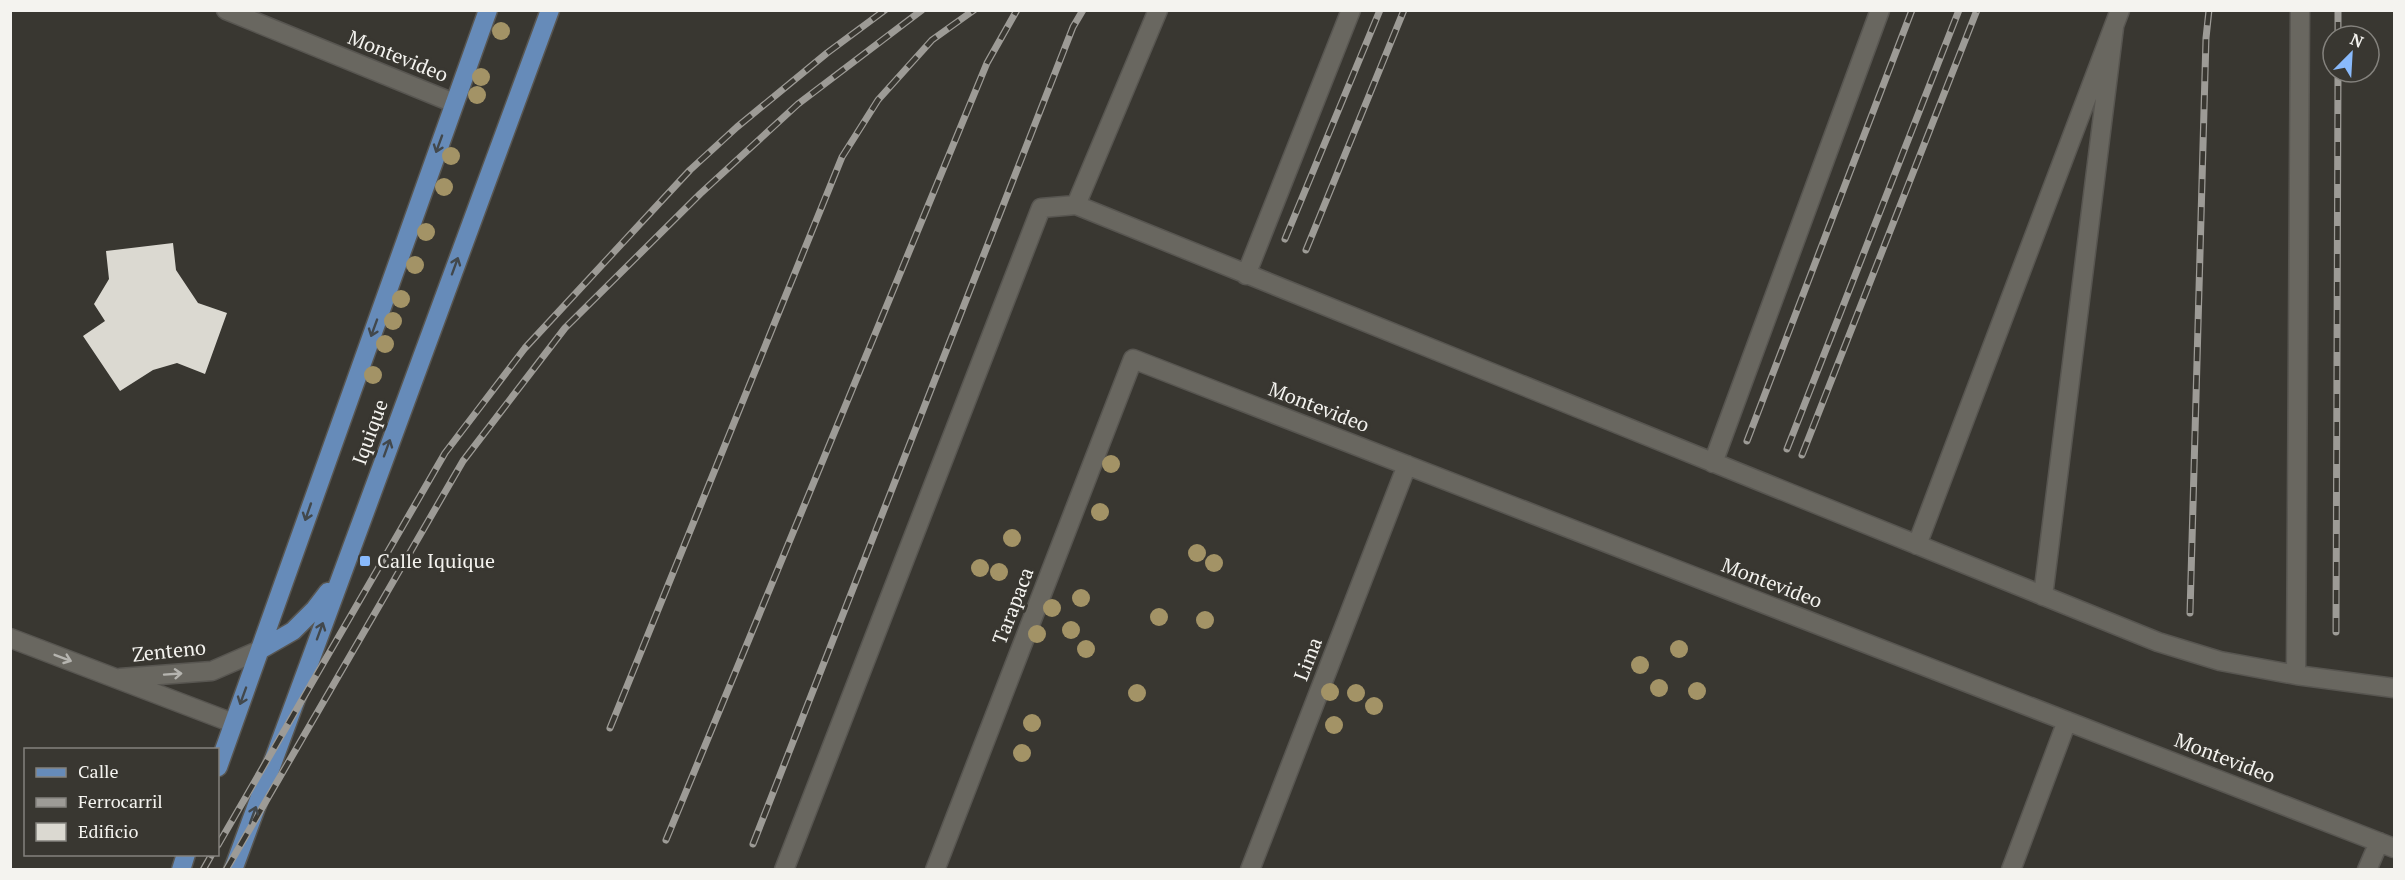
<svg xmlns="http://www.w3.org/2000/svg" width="2405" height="880" viewBox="0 0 2405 880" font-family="'PT Serif',serif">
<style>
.building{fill:#dbd9d1}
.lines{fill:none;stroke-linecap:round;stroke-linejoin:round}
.minor-casing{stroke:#585651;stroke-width:21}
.major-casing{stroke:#585651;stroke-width:21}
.minor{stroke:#696760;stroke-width:18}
.major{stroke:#668bb9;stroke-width:18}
.rail-casing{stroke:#9d9b96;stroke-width:7}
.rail{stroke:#393731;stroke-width:4.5;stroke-dasharray:14;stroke-linecap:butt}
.tree{fill:#a39366}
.oneway{stroke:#42484c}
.oneway2{stroke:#b5b4af}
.poi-dot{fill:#89bafc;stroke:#393731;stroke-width:2}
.labels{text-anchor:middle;stroke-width:6;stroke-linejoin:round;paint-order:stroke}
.street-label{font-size:20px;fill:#f4f3ef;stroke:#393731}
.poi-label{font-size:20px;fill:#f4f3ef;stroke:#393731;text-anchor:start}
</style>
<rect width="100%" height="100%" fill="#393731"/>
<path class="building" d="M173 243 176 270 198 303 227 313 205 374 177 363 153 370 120 391 83 336 105 321 94 304 109 279 106 251Z"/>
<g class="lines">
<defs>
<path id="minor" d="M226 10 454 103
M1076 205 1158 10
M1246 275 1351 10
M1713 463 1880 10
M1917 545 2120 10
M2043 596 2114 27
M10 638 233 723
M2296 675 2300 10
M120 678 212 671 260 650
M784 870 1041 208 1076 205 2158 642 2220 661 2296 675 2394 688
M935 870 1133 359 2394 848
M1250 870 1407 465
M2011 870 2067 721
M2367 870 2379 842"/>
<path id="major" d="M260 650 293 631 315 609 328 592
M218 767 488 10
M181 870 186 854
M233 870 550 10"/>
</defs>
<use href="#minor" class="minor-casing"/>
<use href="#major" class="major-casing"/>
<use href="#minor" class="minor"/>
<use href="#major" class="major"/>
<defs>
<path id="rail" d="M2338 36V10
M1285 239 1380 10
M1306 250 1404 10
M1747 441 1912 10
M1787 449 1959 10
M1802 455 1977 10
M2190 613 2206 38 2209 10
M2336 632 2338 72
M610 728 842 157 878 100 932 40 974 10
M666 840 987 63 1017 10
M753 844 1073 27 1083 10
M218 845 445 453 525 348 690 170 737 127 827 53 885 10
M203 870 212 854
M226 870 463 461 565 328 700 194 798 104 922 10"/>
</defs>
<use href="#rail" class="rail-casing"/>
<use href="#rail" class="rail"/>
</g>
<g class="tree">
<circle cx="501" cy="31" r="9"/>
<circle cx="481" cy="77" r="9"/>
<circle cx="477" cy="95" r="9"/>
<circle cx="451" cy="156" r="9"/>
<circle cx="444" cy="187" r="9"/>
<circle cx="426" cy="232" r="9"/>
<circle cx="415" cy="265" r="9"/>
<circle cx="401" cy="299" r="9"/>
<circle cx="393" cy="321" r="9"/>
<circle cx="385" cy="344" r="9"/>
<circle cx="373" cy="375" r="9"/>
<circle cx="1111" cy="464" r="9"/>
<circle cx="1100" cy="512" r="9"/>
<circle cx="1012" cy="538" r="9"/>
<circle cx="1197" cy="553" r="9"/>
<circle cx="1214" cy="563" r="9"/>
<circle cx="980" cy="568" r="9"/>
<circle cx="999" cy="572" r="9"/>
<circle cx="1081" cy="598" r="9"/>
<circle cx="1052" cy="608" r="9"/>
<circle cx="1159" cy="617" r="9"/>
<circle cx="1205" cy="620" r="9"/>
<circle cx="1071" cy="630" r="9"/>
<circle cx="1037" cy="634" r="9"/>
<circle cx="1086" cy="649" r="9"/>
<circle cx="1679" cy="649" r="9"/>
<circle cx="1640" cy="665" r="9"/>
<circle cx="1659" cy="688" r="9"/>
<circle cx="1697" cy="691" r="9"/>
<circle cx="1330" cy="692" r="9"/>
<circle cx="1137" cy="693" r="9"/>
<circle cx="1356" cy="693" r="9"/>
<circle cx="1374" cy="706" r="9"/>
<circle cx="1032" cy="723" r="9"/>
<circle cx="1334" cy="725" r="9"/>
<circle cx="1022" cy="753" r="9"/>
</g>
<defs><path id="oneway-shaft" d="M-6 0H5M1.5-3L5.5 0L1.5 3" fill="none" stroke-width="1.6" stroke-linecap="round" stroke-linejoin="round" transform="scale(1.5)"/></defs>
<g class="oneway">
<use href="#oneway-shaft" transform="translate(439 144) rotate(110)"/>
<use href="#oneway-shaft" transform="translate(455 266) rotate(-70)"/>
<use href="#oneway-shaft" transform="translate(374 328) rotate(110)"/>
<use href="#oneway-shaft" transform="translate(387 448) rotate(-70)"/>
<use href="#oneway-shaft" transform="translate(308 512) rotate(109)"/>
<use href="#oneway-shaft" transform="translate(320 631) rotate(-70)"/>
<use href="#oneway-shaft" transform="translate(243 696) rotate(110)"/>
<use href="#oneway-shaft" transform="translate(253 815) rotate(-70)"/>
</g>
<g class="oneway2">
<use href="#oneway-shaft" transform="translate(63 658) rotate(21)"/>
<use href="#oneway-shaft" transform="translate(173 674) rotate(-4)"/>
</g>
<rect class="poi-dot" x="359" y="555" width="12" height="12" rx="3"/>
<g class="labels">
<g class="street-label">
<text transform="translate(398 56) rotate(22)" y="7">Montevideo</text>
<text transform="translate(1319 407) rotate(21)" y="7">Montevideo</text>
<text transform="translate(370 432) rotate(-70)" y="7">Iquique</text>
<text transform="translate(1772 583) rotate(21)" y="7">Montevideo</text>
<text transform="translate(1013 606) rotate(-69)" y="7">Tarapaca</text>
<text transform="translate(169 651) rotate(-6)" y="7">Zenteno</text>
<text transform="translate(1308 659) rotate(-69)" y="7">Lima</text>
<text transform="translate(2225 758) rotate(21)" y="7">Montevideo</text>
</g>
<g class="poi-label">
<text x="377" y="568">Calle Iquique</text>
</g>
</g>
<rect width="2405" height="880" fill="none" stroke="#f4f3ef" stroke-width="24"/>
<rect x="24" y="748" width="195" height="108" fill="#393731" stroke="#84827d" stroke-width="1.5"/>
<rect x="36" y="768" width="30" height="9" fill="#668bb9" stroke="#84827d" stroke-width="1.5"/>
<text x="78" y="778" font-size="18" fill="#f4f3ef">Calle</text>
<rect x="36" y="798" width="30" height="9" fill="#9d9b96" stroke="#84827d" stroke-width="1.5"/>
<text x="78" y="808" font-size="18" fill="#f4f3ef">Ferrocarril</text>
<rect x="36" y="823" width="30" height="18" fill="#dbd9d1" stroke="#84827d" stroke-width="1.5"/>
<text x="78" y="838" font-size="18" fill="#f4f3ef">Edificio</text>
<g transform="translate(2351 54) rotate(24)"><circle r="28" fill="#393731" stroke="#84827d" stroke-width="1.5"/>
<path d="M0-4.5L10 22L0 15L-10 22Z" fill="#89bafc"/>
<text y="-9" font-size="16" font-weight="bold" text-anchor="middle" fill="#f4f3ef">N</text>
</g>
</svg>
